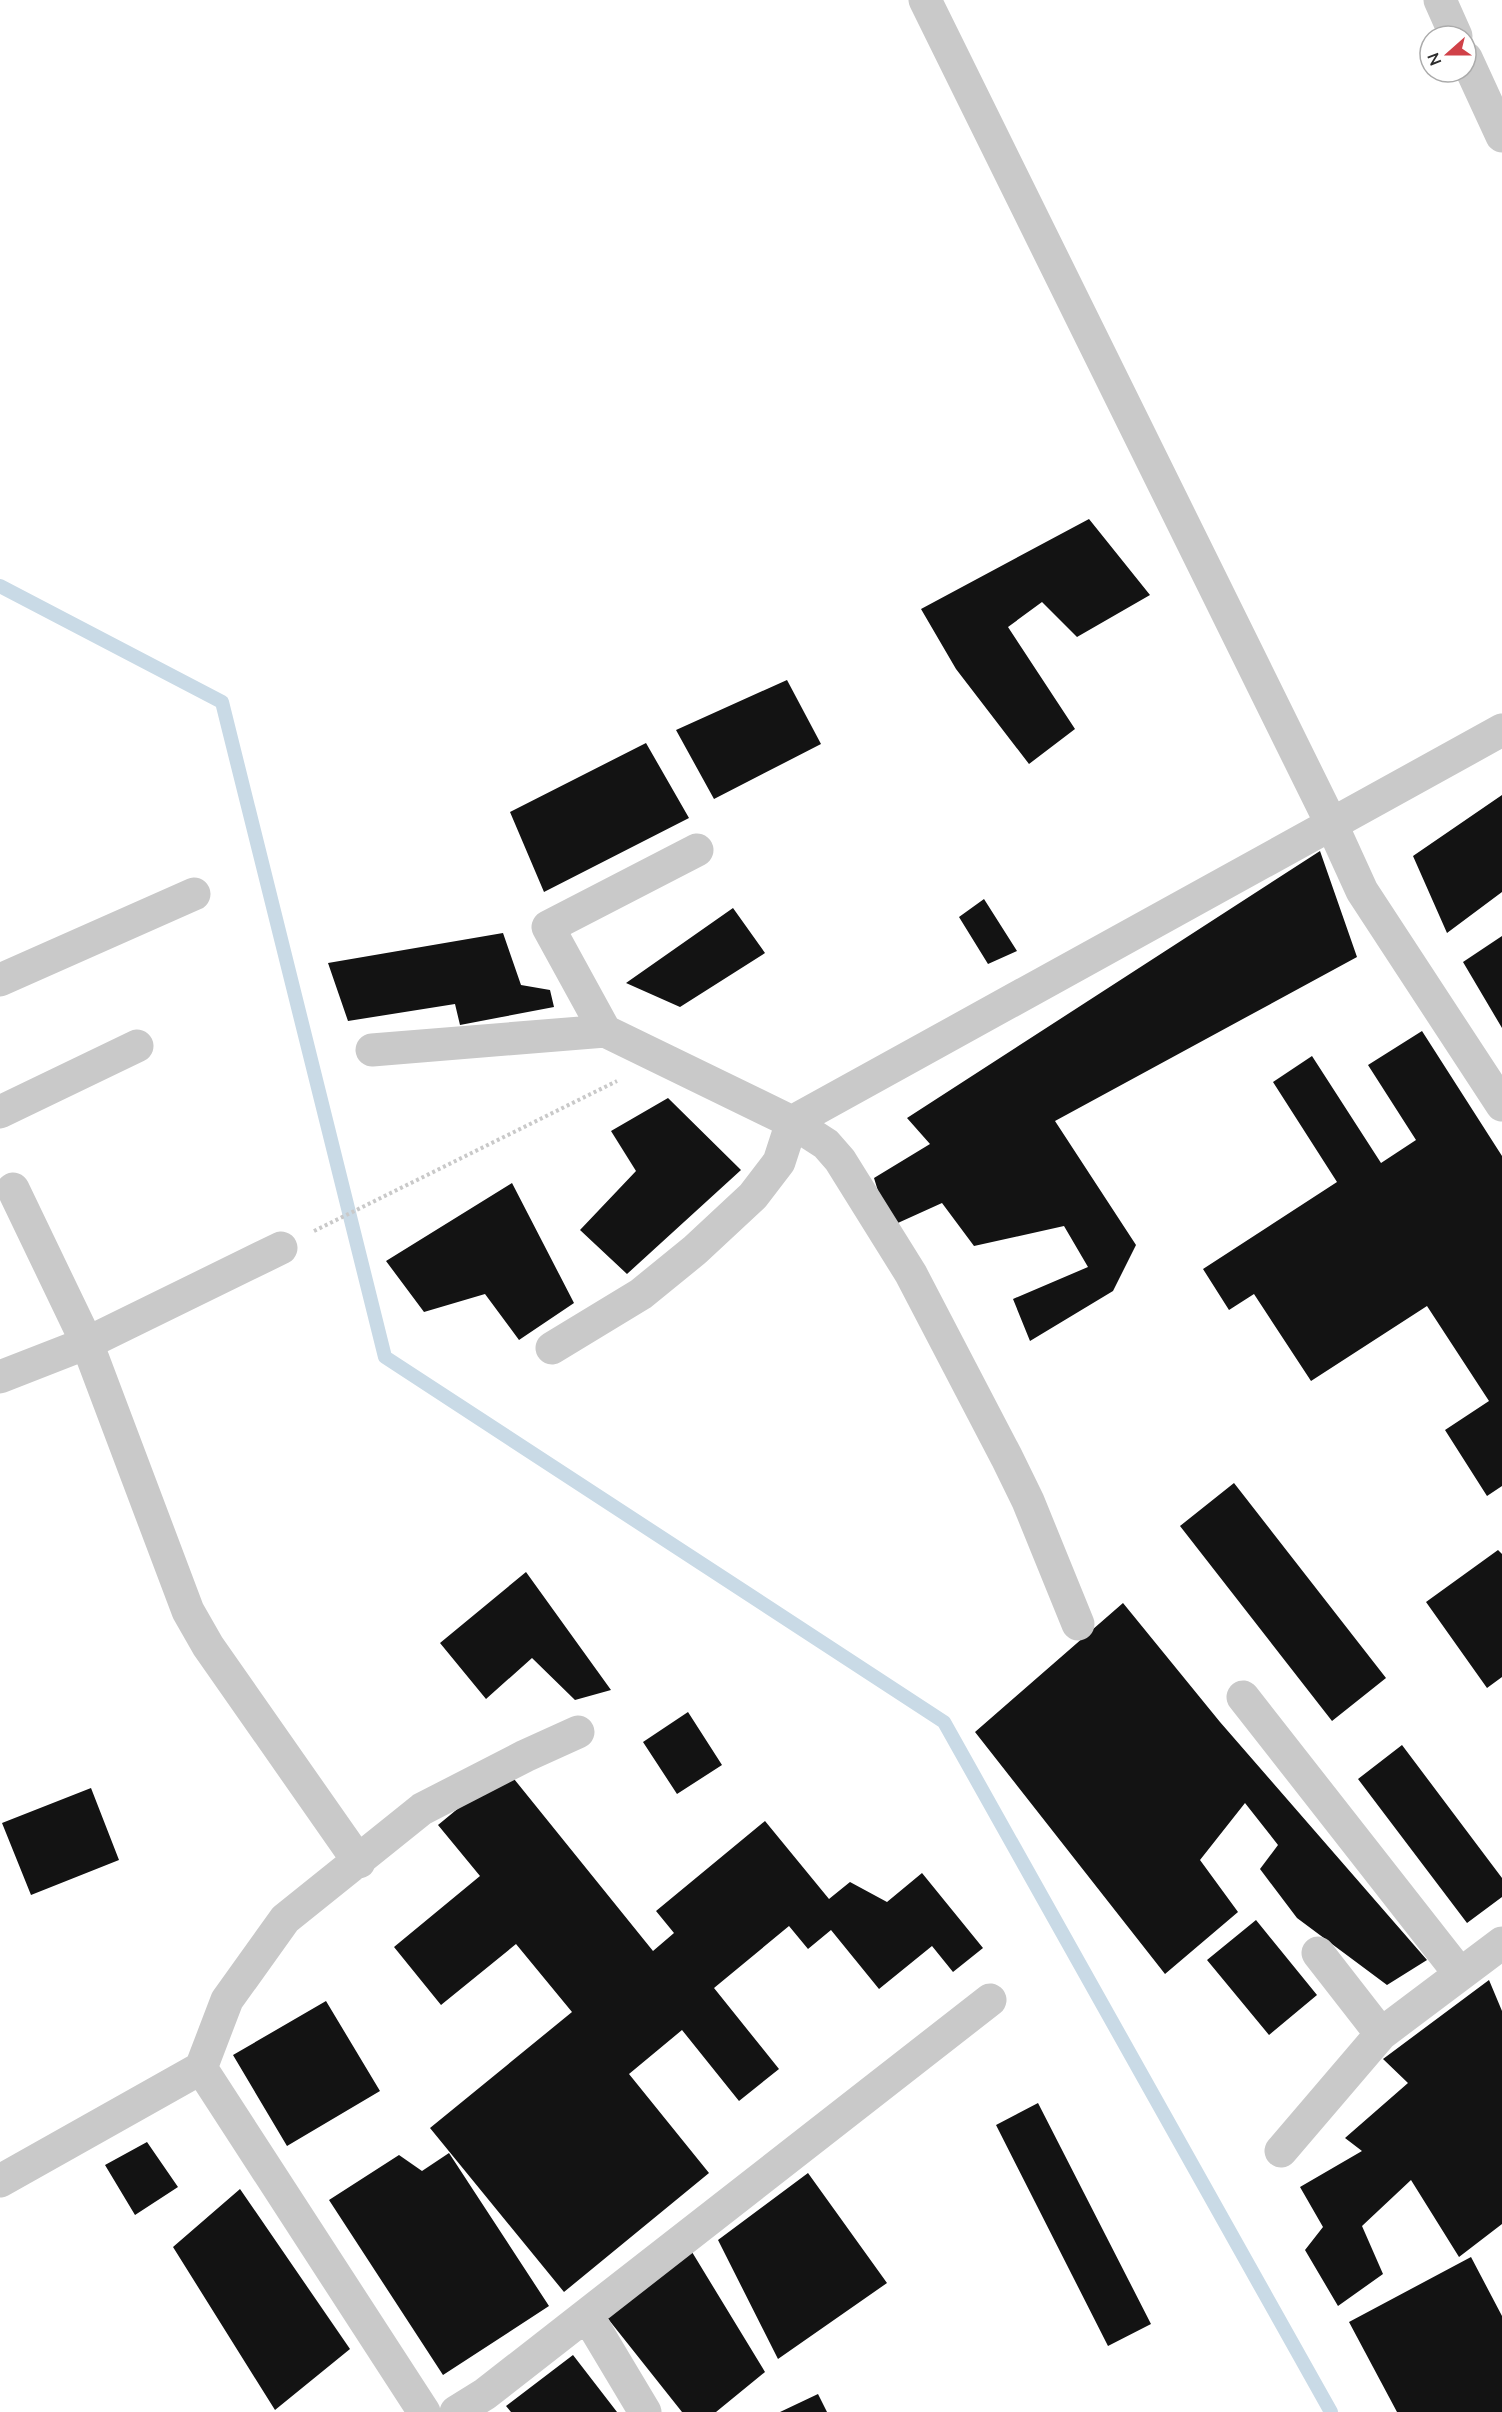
<svg xmlns="http://www.w3.org/2000/svg" width="1502" height="2412" viewBox="0 0 1502 2412" font-family="'Nunito Sans',sans-serif">
<style>
.lines{fill:none;stroke-linecap:round;stroke-linejoin:round}
.stream{stroke:#c9dae6;stroke-width:14}
.building{fill:#131313}
.path{stroke:#c9c9c9;stroke-width:4;stroke-dasharray:3 3;stroke-linecap:butt}
.minor{stroke:#c9c9c9;stroke-width:33}
</style>
<rect width="100%" height="100%" fill="#fff"/>
<g class="lines">
<path class="stream" d="M0 586 222 702 385 1357 944 1722 1331 2412"/>
</g>
<path class="building" d="M1089 519 1150 595 1077 637 1042 602 1008 627 1075 729 1029 764 956 669 921 609Z
M787 680 821 744 714 799 676 730Z
M646 743 689 818 544 892 510 812Z
M1502 795V892L1447 933 1413 856Z
M1320 851 1357 957 1055 1121 1136 1245 1113 1291 1030 1341 1013 1299 1088 1267 1064 1226 974 1246 942 1203 889 1227 874 1178 930 1144 907 1118Z
M984 899 1017 951 988 964 959 917Z
M733 908 765 953 680 1007 626 983Z
M503 933 521 985 550 990 554 1007 460 1025 455 1004 348 1021 328 963Z
M1502 936V1028L1463 962Z
M1422 1031 1502 1156V1486L1487 1496 1445 1430 1489 1401 1427 1306 1311 1381 1254 1294 1229 1310 1203 1269 1337 1182 1273 1082 1312 1056 1381 1163 1416 1140 1368 1065Z
M668 1098 741 1170 627 1274 580 1230 636 1171 611 1131Z
M512 1183 574 1303 519 1340 485 1294 424 1312 386 1261Z
M1234 1483 1386 1678 1332 1721 1180 1526Z
M1498 1550 1502 1554V1677L1487 1688 1426 1602Z
M526 1572 611 1690 575 1700 532 1658 486 1699 440 1643Z
M1123 1603 1220 1722 1427 1960 1387 1985 1297 1918 1260 1869 1278 1845 1245 1803 1200 1860 1238 1912 1165 1974 975 1732Z
M688 1712 722 1765 677 1794 643 1742Z
M1402 1745 1502 1878V1897L1467 1923 1358 1779Z
M506 1769 653 1951 674 1933 656 1911 765 1821 829 1899 850 1882 887 1902 922 1873 983 1948 953 1972 932 1946 879 1989 831 1930 808 1949 789 1926 714 1988 779 2069 739 2101 682 2030 629 2074 709 2173 564 2292 430 2128 572 2012 516 1944 441 2005 394 1947 480 1876 438 1825Z
M91 1788 119 1860 31 1895 2 1823Z
M1256 1920 1317 1995 1269 2035 1207 1960Z
M1489 1980 1502 2011V2224L1459 2257 1411 2180 1362 2226 1383 2274 1338 2306 1305 2250 1323 2227 1300 2187 1362 2151 1345 2138 1408 2083 1383 2059Z
M326 2001 380 2091 287 2146 233 2055Z
M1038 2103 1151 2324 1108 2346 996 2125Z
M147 2142 178 2187 135 2215 105 2165Z
M449 2153 549 2306 443 2375 329 2200 399 2155 422 2171Z
M808 2173 887 2283 778 2359 718 2240Z
M240 2189 350 2349 275 2410 173 2247Z
M692 2252 765 2372 716 2412H682L605 2315Z
M1471 2257 1502 2316V2412H1397L1349 2322Z
M573 2355 617 2412H511L506 2406Z
M818 2394 827 2412H780Z"/>
<g class="lines">
<path class="path" d="M314 1231 617 1081"/>
<path class="minor" d="M925 0 1331 823 1362 891 1502 1105
M1440 0 1456 36
M1466 58 1502 136
M0 980 194 894
M605 1031 548 927 697 850
M372 1050 605 1031 792 1122 1502 730
M0 1112 137 1046
M13 1189 87 1343 188 1611 208 1646 359 1862
M552 1348 641 1294 695 1250 753 1196 779 1162 792 1122 826 1144 840 1160 911 1274 1007 1458 1028 1501 1078 1624
M0 1377 87 1343 281 1248
M1243 1697 1460 1974
M1318 1953 1381 2034
M201 2068 424 2412
M1281 2151 1381 2034 1502 1943
M0 2181 201 2068 227 2000 285 1919 422 1809 525 1756 578 1732
M587 2315 645 2412
M456 2412 485 2394 990 2000"/>
</g>
<g transform="translate(1448 54) rotate(249)"><circle r="28" fill="#ffffff" stroke="#ababab" stroke-width="1.5"/>
<path d="M0-4.5L10 22L0 15L-10 22Z" fill="#d04148"/>
<text y="-9" font-size="16" font-weight="bold" text-anchor="middle" fill="#2c2c2c">N</text>
</g>
</svg>
